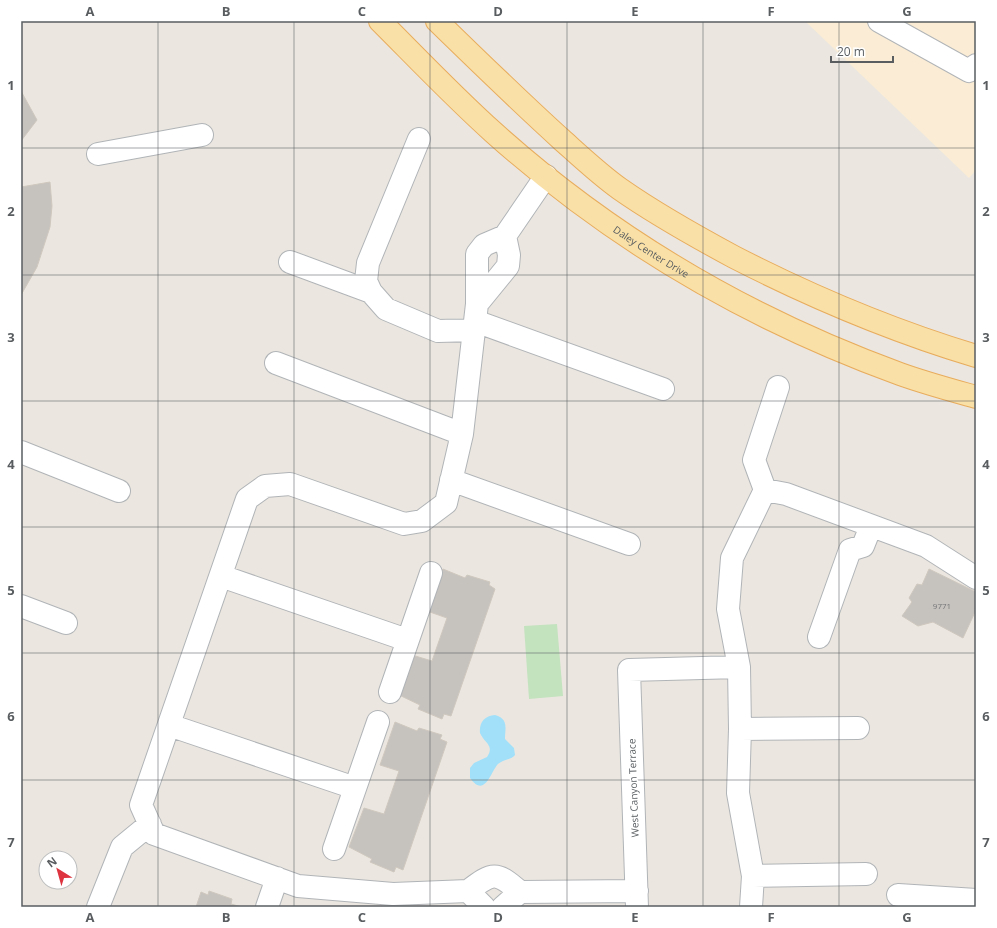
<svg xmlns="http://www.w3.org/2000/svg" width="997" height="928" viewBox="0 0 997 928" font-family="'Open Sans',sans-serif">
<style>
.commercial{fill:#fbedd5}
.green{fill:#c3e2be}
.water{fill:#a2e0f9}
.building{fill:#c6c2be;stroke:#cfc8bf}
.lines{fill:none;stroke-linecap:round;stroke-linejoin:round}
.minor-casing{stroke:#b1b4b7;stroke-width:24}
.major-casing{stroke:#e8ac5d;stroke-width:24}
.minor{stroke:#fff;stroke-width:22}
.major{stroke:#f9e0a7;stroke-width:22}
.grid{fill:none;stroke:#595d60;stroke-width:1;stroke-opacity:0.55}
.labels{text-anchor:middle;stroke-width:3;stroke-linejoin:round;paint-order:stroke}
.number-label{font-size:8px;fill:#747678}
.street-label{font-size:10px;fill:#595d60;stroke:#fff}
.neatline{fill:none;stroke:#595d60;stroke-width:1.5}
.grid-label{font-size:13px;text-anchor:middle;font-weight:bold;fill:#595d60}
</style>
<rect width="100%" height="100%" fill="#ebe7e0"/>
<path class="commercial" d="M805 21H976V170L969 178Z"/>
<path class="green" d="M557 624 563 696 529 699 524 626Z"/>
<path class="water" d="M495 715C509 719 505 728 505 739L514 748 515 755C511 760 504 759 498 764 491 771 485 799 470 778V768L474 763 487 757C495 745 484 743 480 733 479 723 484 716 495 715Z"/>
<path class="building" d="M21 91 37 120 21 141Z
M50 182 52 206 50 227 37 267 21 295V187Z
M443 569 465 578 467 575 490 582 489 585 495 589 451 716 444 714 442 719 418 709 420 705 397 694 412 655 432 661 447 618 427 611Z
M929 569 976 592V610L963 638 933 622 918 626 902 616 912 602 909 598 917 584 922 585Z
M395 722 417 731 419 728 442 735 440 739 447 742 403 870 396 867 394 872 370 862 372 859 349 847 364 808 384 814 399 771 380 765Z
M209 891 232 899 231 904 242 907H196L201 892 208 895Z"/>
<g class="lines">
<defs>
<path id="minor" d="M879 21 969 71 976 65
M419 139 368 263 366 281 371 292 386 309 438 331 474 330
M98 154 202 135
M505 236 509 255 508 266 477 304V254L484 245Z
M505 236 546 176
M290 262 371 292
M475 321 663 389
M276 363 462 434
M21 452 119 491
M451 480 629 544
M765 490 786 494 926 546 976 578
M221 576 407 640
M21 606 66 623
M819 637 850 550 863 546 871 526
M390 692 431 573
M169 725 355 788
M740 729 858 728
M334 849 378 722
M753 876 866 874
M468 891 393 894 298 886 154 834 141 805 247 499 265 486 290 484 404 524 422 521 446 503 462 434 477 304
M520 892 637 891
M898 895 976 900
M98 907 122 847 150 824
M267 907 277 878
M484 907 468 891C493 872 496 871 520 892L503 907
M637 907 629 670 739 667
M751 907 753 876 738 793 740 729 739 667 728 609 732 558 765 490 754 460 778 387"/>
<g id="major">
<path id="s1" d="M380 21C417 58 454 97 493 132 613 240 749 319 900 374 925 383 951 390 976 397"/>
<path d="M437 21C478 61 519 101 561 139 580 156 599 174 620 189 657 215 695 236 734 257 812 297 893 331 976 356"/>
</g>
</defs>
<use href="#minor" class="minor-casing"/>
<use href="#major" class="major-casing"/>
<use href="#minor" class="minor"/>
<use href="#major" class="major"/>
</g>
<path class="grid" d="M158 21V907M294 21V907M430 21V907M567 21V907M703 21V907M839 21V907M21 148H976M21 275H976M21 401H976M21 527H976M21 653H976M21 780H976"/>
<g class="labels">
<g class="number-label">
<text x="942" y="609">9771</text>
</g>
<g class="street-label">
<text dy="4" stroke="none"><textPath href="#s1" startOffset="357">Daley Center Drive</textPath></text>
<text transform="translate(633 788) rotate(-92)" y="4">West Canyon Terrace</text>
</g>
</g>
<rect width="997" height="928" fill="none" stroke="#ffffff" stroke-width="44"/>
<g transform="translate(58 870) rotate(323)"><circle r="19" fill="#ffffff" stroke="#bdbebf"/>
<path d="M0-3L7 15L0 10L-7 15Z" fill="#dd3440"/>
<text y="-6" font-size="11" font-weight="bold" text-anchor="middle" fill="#595d60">N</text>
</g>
<path d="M831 56v6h62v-6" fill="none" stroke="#595d60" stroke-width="2"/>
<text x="837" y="56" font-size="12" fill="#595d60" stroke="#ffffff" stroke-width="3" paint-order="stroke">20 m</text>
<rect x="22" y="22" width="953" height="884" class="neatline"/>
<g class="grid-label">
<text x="90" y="16">A</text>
<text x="226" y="16">B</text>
<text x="362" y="16">C</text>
<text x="498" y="16">D</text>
<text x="635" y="16">E</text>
<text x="771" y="16">F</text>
<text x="907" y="16">G</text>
<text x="11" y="90">1</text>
<text x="986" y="90">1</text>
<text x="11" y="216">2</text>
<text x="986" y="216">2</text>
<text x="11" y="342">3</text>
<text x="986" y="342">3</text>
<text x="11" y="469">4</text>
<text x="986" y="469">4</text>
<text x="11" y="595">5</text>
<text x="986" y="595">5</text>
<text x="11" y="721">6</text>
<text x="986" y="721">6</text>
<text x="11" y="847">7</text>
<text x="986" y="847">7</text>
<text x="90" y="922">A</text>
<text x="226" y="922">B</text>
<text x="362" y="922">C</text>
<text x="498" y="922">D</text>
<text x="635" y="922">E</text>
<text x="771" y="922">F</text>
<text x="907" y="922">G</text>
</g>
</svg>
